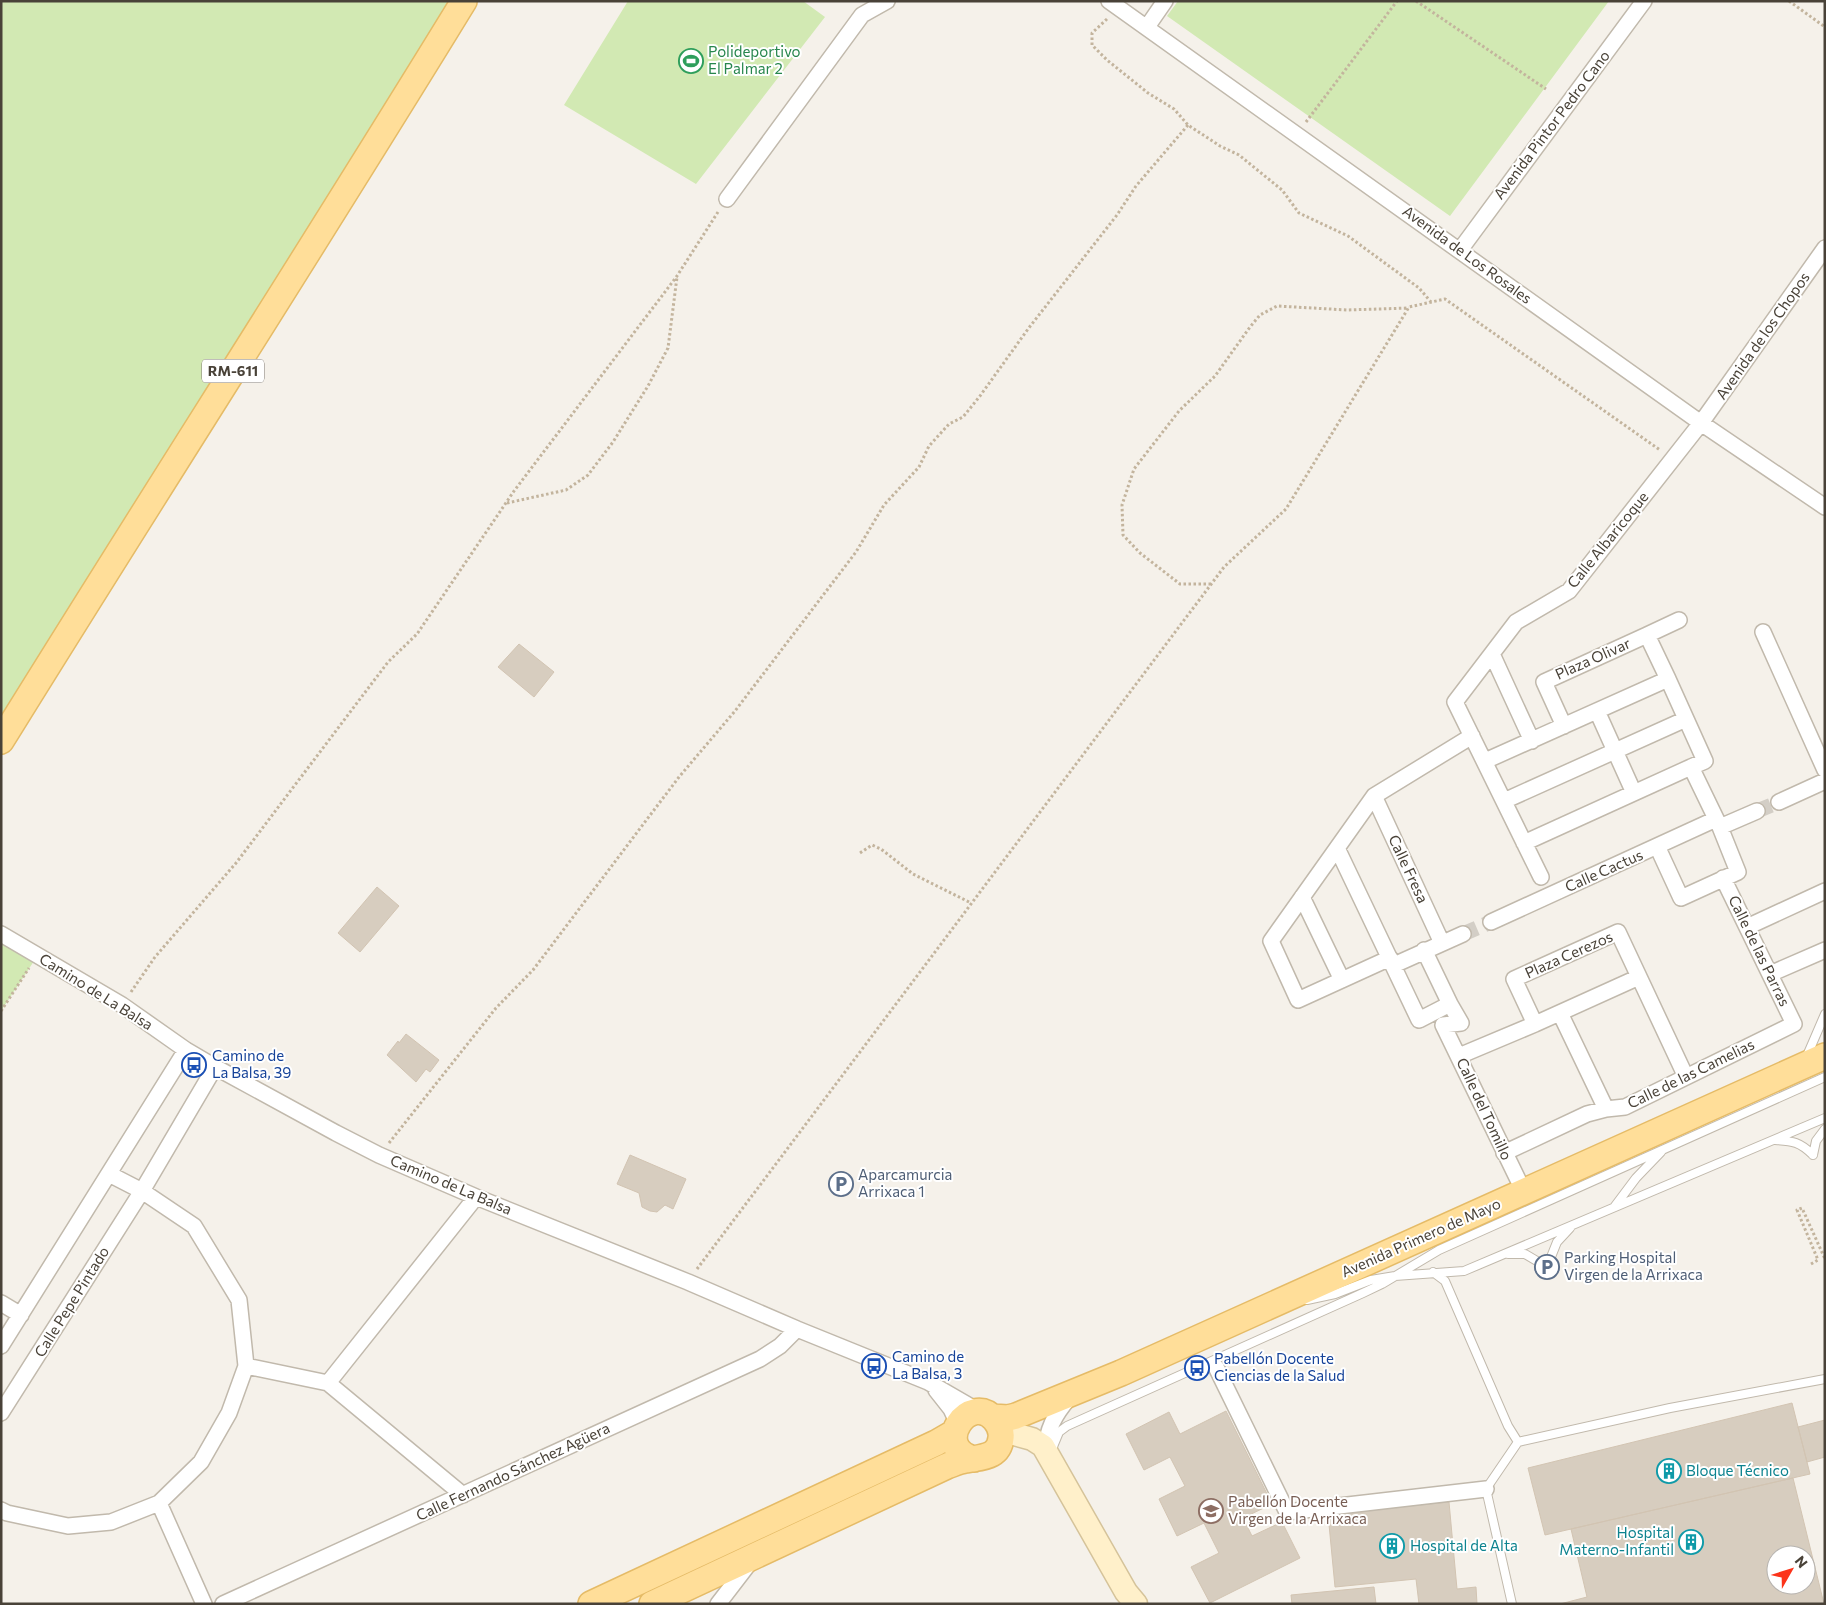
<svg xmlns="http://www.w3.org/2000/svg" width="1826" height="1605" viewBox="0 0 1826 1605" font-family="Commissioner,sans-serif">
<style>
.green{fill:#d2e9b3}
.building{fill:#d7cdbf;stroke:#d2c4b2;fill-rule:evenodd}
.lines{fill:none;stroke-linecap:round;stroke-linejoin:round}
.street-tunnel{stroke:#d3cec6;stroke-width:15;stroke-dasharray:15 8;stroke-linecap:butt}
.lane-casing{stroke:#c1b9ac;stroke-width:10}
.street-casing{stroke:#c1b9ac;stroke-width:18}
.secondary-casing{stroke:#d5c39a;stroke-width:25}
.primary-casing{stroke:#e5bb67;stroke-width:28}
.path{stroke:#c3b49d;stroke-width:3;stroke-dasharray:2.5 2.5;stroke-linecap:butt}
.lane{stroke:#fff;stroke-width:8}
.street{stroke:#fff;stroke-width:15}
.secondary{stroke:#fff0ca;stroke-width:22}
.primary{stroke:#ffde99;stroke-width:25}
.labels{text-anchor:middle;stroke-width:4;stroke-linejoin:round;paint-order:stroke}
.shield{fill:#fff;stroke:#807b74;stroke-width:1}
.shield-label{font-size:14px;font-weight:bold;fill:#494238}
.leisure-label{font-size:15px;fill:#27864d;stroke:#fff;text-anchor:start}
.street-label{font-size:15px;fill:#494238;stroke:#fff}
.transit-label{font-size:15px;fill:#164399;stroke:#fff;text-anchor:start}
.service-label{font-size:15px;fill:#4e5e75;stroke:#fff;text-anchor:start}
.culture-label{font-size:15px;fill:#0d838f;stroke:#fff;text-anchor:start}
.education-label{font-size:15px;fill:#785e54;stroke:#fff;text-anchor:start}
</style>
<rect width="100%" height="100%" fill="#f5f1ea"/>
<path class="green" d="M1 1H452L1 739Z
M628 1H803L825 17 696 184 564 105Z
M1178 1H1609L1450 216 1167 16Z
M1 934 38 955 1 1011Z"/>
<path class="building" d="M519 644 554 672 534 697 498 667Z
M377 887 399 906 360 952 338 933Z
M406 1034 439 1060 430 1072 426 1069 416 1082 387 1055 398 1041 399 1043Z
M630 1155 686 1179 673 1209 665 1205 657 1212 650 1211 642 1207 639 1193 617 1184Z
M1792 1403 1810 1474 1545 1535 1528 1468Z
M1226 1411 1272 1504 1243 1518 1252 1536 1282 1522 1300 1558 1210 1603 1191 1567 1219 1553 1204 1523 1177 1536 1159 1499 1185 1486 1170 1457 1144 1470 1126 1434 1169 1412 1180 1434Z
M1825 1420V1457L1807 1462 1798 1427Z
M1793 1478 1824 1604H1560L1587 1597 1571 1529ZM1776 1555H1806V1585H1776Z
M1449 1502 1457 1589 1476 1587 1477 1604H1419L1416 1579 1335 1587 1328 1514Z
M1374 1587 1376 1604H1292L1291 1595Z"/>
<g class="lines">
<path class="street-tunnel" d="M1757 811 1779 802
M1463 934 1491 922"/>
<defs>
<path id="lane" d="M1806 1058 1825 1014
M1775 1140C1793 1141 1800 1142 1813 1155
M1813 1155 1816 1141 1825 1129
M1615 1206 1636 1178 1661 1152
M1508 1254H1525L1547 1267 1557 1242 1570 1228
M1433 1272 1445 1281 1508 1426 1518 1442
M1307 1300 1335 1294 1371 1280 1395 1276 1464 1271 1825 1118
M1052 1449 1059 1432 1067 1426 1363 1293 1382 1284 1439 1250 1825 1077
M1512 1604 1486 1489 1518 1442 1670 1408 1825 1379"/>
<path id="street" d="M1109 1 1701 423 1825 507
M1147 27 1165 1
M727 199 862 15 887 1
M1460 250 1644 1
M1763 632 1825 770
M1647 635 1679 620
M1492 654 1532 741
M1597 711 1634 793
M1485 761 1668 679 1647 635 1544 682 1564 726
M1374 796 1442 943
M1504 801 1686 719
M1779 802 1825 781
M1720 827 1757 811
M1524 843 1691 767
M1657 846 1681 898 1738 872 1720 827 1691 767 1705 761 1668 679
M1337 848 1419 1020 1450 1004 1461 1023 1443 1025 1524 1192
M1541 877 1455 702 1516 622 1569 591 1701 423 1825 248
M1302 897 1342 980
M1491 922 1716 819
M1747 927 1825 891
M1 934 122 1005 186 1050 215 1067 336 1133 379 1155 476 1197 688 1282 797 1329 928 1382 980 1412
M1424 950 1450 1004
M1390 958 1298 1000 1271 941 1374 796 1472 736
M1394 965 1463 934
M1770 974 1825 950
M1639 977 1535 1024 1514 979 1618 932 1686 1077
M1560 1013 1606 1109
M1459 1056 1535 1024
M1504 1153 1587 1114 1606 1109 1625 1107 1794 1024 1723 878
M1 1303 21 1315
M1 1346 186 1050
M246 1366 328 1383 463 1495
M1216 1367 1287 1512 1486 1489
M328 1383 476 1197
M936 1390 951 1409 958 1424
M1 1413 142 1191 215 1067
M1046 1452C1046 1430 1055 1414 1069 1398
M159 1503 204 1604
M1 1510 7 1513 68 1526 111 1522 159 1503 201 1462 229 1413 246 1366 239 1300 194 1226 142 1191 109 1174
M223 1604 760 1359 780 1346 797 1329
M718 1604 751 1561"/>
<path id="secondary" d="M1000 1430 1032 1439 1043 1446 1126 1592 1136 1604"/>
<path id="primary" d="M1 741C154 494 312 249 464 1
M992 1417 1008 1418 1016 1416 1121 1373 1825 1056
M591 1604 936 1443 955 1432
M652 1604 947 1466C953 1464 959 1461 966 1460 981 1457 999 1458 1001 1438 1002 1431 999 1425 995 1420 970 1390 930 1447 974 1459"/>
</defs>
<use href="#lane" class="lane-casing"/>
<use href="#street" class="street-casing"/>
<use href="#secondary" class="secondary-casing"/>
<use href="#primary" class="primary-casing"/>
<path class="path" d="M1416 1 1546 89
M1789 1 1825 27
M1107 19 1092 33V45L1107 60 1148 93 1174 109 1188 125 1220 146 1239 155 1282 190 1299 213 1348 236 1419 288 1431 302
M1306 122 1397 1
M507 503 566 490 588 475 613 442 648 386 668 348 677 277
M1211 584H1180L1140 553 1123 535 1122 505 1134 469 1179 411 1215 376 1250 327 1260 315 1277 306 1347 310 1409 308
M860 853 872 845 881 849 913 874 971 903
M131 992 155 957 236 863 388 662 417 634 514 491 677 276 718 212
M1 1011 29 968
M389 1143 496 1008 533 970 679 777 735 711 856 552 884 505 919 467 929 446 949 424 963 417 980 396 1028 329 1117 215 1136 186 1188 125
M1811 1264 1818 1260 1797 1210 1802 1208 1825 1259
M697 1269 1224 567 1286 509 1409 307 1445 299 1660 450"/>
<use href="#lane" class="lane"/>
<use href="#street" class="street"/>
<use href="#secondary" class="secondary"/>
<use href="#primary" class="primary"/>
</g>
<defs>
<symbol id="stadium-ring" viewBox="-11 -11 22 22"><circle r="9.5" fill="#fff" stroke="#2e9e5b" stroke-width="1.5"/><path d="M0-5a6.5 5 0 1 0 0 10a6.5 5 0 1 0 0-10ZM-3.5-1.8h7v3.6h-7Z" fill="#2e9e5b"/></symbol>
<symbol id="bus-ring" viewBox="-11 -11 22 22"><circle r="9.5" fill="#fff" stroke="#1a4fb4" stroke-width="1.5"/><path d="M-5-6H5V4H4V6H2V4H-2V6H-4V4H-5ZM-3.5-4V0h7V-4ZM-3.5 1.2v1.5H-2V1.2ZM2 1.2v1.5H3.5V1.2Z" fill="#1a4fb4"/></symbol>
<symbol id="parking-ring" viewBox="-11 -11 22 22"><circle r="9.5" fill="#fff" stroke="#5c6f8a" stroke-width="1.5"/><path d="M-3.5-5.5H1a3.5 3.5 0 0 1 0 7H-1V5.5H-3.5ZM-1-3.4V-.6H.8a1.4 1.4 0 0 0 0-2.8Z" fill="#5c6f8a"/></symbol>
<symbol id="building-ring" viewBox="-11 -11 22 22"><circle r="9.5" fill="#fff" stroke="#0f9aa8" stroke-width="1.5"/><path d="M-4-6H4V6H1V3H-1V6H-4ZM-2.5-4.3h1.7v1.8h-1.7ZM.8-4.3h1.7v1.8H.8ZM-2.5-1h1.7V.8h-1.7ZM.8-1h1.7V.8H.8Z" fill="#0f9aa8"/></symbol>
<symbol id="university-ring" viewBox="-11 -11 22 22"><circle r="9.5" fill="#fff" stroke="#8d6e63" stroke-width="1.5"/><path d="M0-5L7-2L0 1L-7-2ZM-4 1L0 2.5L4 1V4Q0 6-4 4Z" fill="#8d6e63"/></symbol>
</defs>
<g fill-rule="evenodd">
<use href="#stadium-ring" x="677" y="47" width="28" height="28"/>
<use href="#bus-ring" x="180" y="1051" width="28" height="28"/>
<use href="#parking-ring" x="827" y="1170" width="28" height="28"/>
<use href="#parking-ring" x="1533" y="1253" width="28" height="28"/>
<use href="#bus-ring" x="860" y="1352" width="28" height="28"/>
<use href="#bus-ring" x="1183" y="1354" width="28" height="28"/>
<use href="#building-ring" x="1655" y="1457" width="28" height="28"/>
<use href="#university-ring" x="1197" y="1497" width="28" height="28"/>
<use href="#building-ring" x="1677" y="1528" width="28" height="28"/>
<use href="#building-ring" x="1378" y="1532" width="28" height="28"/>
</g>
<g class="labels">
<rect class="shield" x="202" y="359.5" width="62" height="23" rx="4"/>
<g class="shield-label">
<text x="233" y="376">RM-611</text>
</g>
<g class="leisure-label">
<text x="708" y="57">Polideportivo<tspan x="708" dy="17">El Palmar 2</tspan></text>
</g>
<g class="street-label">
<text transform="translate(1552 125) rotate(-53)" y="5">Avenida Pintor Pedro Cano</text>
<text transform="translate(1467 255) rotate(36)" y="5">Avenida de Los Rosales</text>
<text transform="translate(1763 336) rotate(-55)" y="5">Avenida de los Chopos</text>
<text transform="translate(1608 540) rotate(-51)" y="5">Calle Albaricoque</text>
<text transform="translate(1593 659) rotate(-24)" y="5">Plaza Olivar</text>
<text transform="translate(1408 869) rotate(65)" y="5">Calle Fresa</text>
<text transform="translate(1604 871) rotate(-24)" y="5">Calle Cactus</text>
<text transform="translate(1759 951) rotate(64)" y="5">Calle de las Parras</text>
<text transform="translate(1569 955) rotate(-24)" y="5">Plaza Cerezos</text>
<text transform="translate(96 992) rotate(32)" y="5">Camino de La Balsa</text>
<text transform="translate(1691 1074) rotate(-26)" y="5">Calle de las Camelias</text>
<text transform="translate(1484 1109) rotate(65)" y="5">Calle del Tomillo</text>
<text transform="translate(451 1185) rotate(23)" y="5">Camino de La Balsa</text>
<text transform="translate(1421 1238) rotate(-24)" y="5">Avenida Primero de Mayo</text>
<text transform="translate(72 1302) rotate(-58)" y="5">Calle Pepe Pintado</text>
<text transform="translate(513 1472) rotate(-25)" y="5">Calle Fernando Sánchez Agüera</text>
</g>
<g class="transit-label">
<text x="212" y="1061">Camino de<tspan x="212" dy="17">La Balsa, 39</tspan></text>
<text x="892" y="1362">Camino de<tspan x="892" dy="17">La Balsa, 3</tspan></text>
<text x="1214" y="1364">Pabellón Docente<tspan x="1214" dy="17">Ciencias de la Salud</tspan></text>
</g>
<g class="service-label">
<text x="858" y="1180">Aparcamurcia<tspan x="858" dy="17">Arrixaca 1</tspan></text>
<text x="1564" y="1263">Parking Hospital<tspan x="1564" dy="17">Virgen de la Arrixaca</tspan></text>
</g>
<g class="culture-label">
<text x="1686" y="1476">Bloque Técnico</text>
<text x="1674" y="1538" text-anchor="end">Hospital<tspan x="1674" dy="17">Materno-Infantil</tspan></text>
<text x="1410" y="1551">Hospital de Alta</text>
</g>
<g class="education-label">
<text x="1228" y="1507">Pabellón Docente<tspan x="1228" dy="17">Virgen de la Arrixaca</tspan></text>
</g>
</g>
<rect width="1826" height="1605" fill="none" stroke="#494238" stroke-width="5"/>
<g transform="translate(1791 1570) rotate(51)"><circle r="24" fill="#ffffff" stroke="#b6b3af"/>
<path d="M0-4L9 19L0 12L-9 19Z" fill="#fc341a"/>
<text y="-8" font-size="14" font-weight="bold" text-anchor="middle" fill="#494238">N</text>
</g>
</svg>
